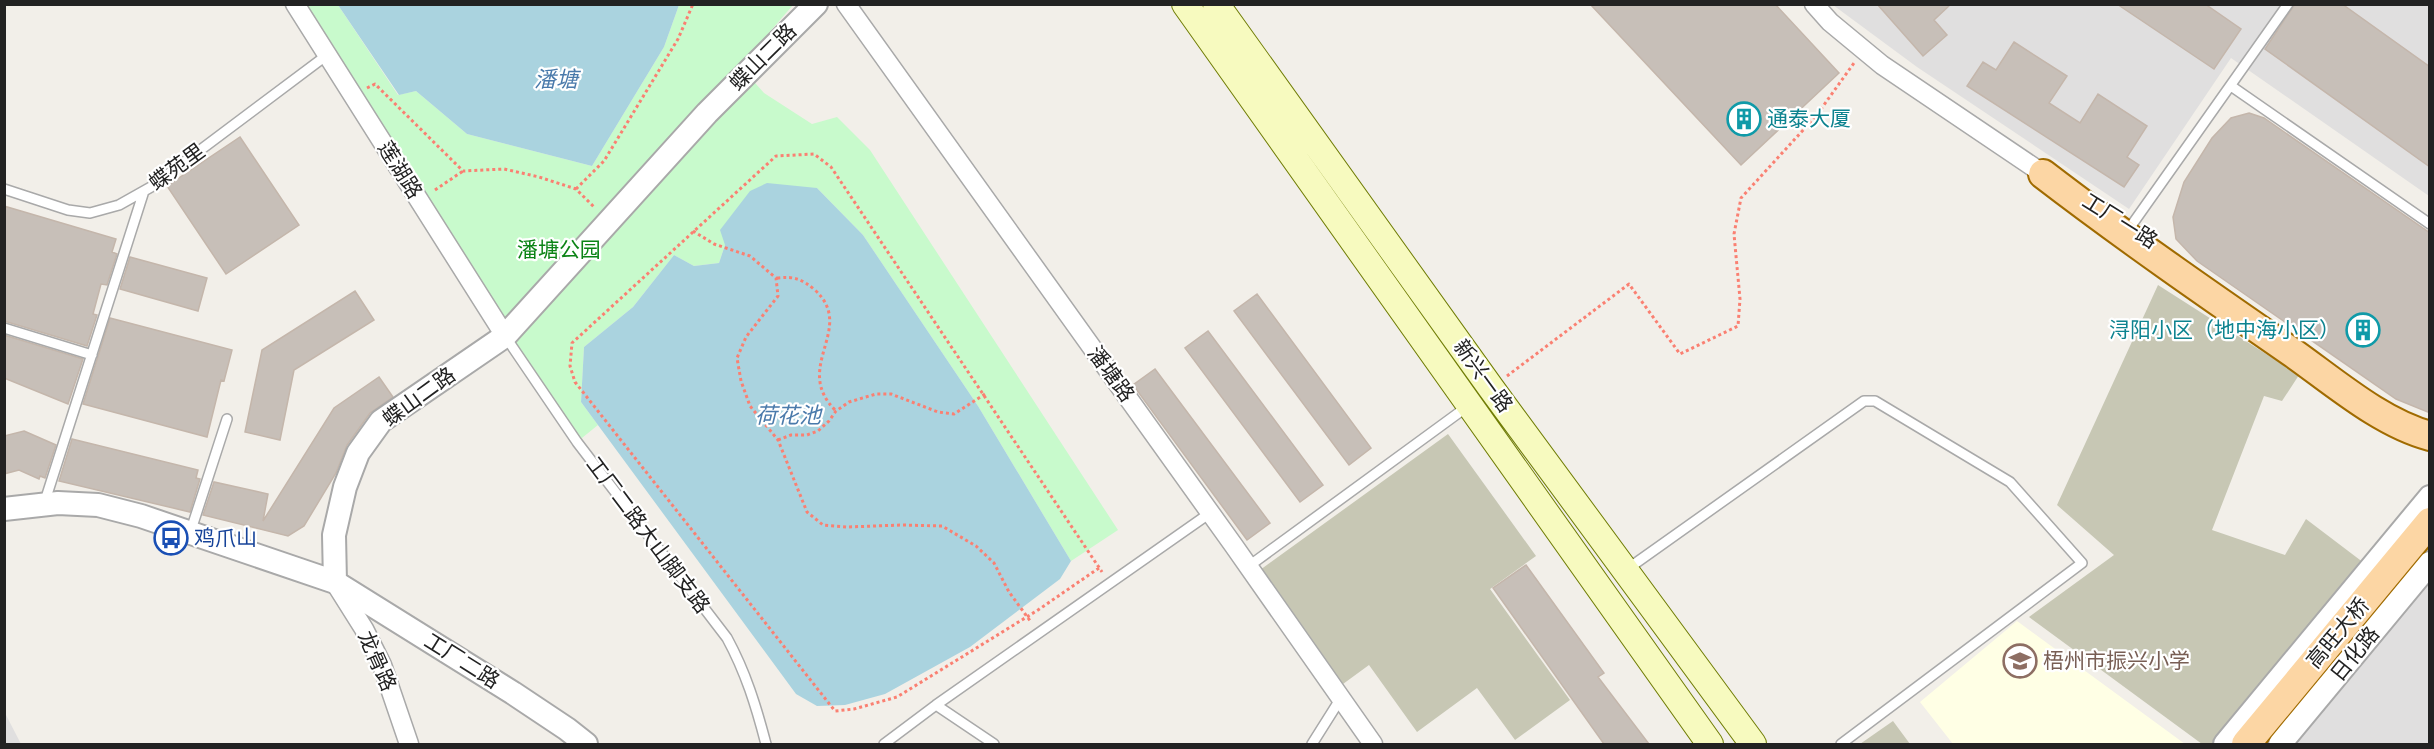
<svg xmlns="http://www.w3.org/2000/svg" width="2434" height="749" viewBox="0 0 2434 749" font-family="'Nunito Sans','Noto Sans SC',sans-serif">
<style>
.residential{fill:#e0dfdf}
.education{fill:#ffffe5}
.construction{fill:#c7c7b4}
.park{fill:#c8facc}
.water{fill:#aad3df}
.building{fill:#c7bfb8;stroke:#c4b6ab;stroke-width:1.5}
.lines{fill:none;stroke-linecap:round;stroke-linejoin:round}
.service-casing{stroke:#a9a9a9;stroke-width:12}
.minor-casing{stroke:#a9a9a9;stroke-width:21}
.tertiary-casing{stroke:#a9a9a9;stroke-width:26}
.secondary-casing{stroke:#707d05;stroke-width:28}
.primary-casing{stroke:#a06b00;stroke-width:32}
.path{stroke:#fa8072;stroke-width:3;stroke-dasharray:3 3;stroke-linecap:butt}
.service{stroke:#fff;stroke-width:9}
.minor{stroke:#fff;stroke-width:18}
.tertiary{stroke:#fff;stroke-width:22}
.secondary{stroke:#f7fabf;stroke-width:26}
.primary{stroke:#fcd6a4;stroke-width:28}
.labels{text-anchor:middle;stroke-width:4.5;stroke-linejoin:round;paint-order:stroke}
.street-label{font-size:21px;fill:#222;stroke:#fff}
.culture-label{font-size:21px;fill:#0d838f;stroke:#fff;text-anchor:start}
.park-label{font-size:21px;fill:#0c8416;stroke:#fff}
.transit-label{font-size:21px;fill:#164399;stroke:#fff;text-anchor:start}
.education-label{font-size:21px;fill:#785e54;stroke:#fff;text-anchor:start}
.water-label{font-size:22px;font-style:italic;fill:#4a7aab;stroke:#fff}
</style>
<rect width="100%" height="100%" fill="#f2efe9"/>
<path class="residential" d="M1833 5H2429V196L2231 58 2129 209 1917 67Z
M2429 579V744H2292Z
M4 713H5L21 744H5Z"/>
<path class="education" d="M2017 621 2185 744H1953L1920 702Z"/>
<path class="construction" d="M2158 285 2299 375 2282 401 2264 396 2212 530 2285 555 2306 519 2364 563 2215 744H2202L2029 617 2114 555 2057 505Z
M1448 434 1536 556 1490 589 1570 700 1515 740 1477 688 1417 732 1369 665 1343 684 1260 570Z
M1893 721 1910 744H1860Z"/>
<path class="park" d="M295 5H338L398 95 416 91 467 134 592 166 664 47 679 5H793L740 66 764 93 812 124 837 117 870 150 1118 530 1071 561 978 406 863 235 817 188 725 245 719 263 694 266 674 255 633 307 584 347 581 402 598 425 577 442Z"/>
<path class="water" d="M338 5H679L664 47 592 166 467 134 416 91 399 95Z
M767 183 817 188 863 235 978 406 1071 561 1060 579 970 647 885 694 845 705 817 706 796 694 581 402 584 347 633 307 674 255 694 266 719 263 725 245 720 230 750 191Z"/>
<path class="building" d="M1590 4H1775L1839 73 1741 165Z
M1877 4H1951L1934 20 1947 35 1923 56Z
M2117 4H2205L2241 29 2214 69Z
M2295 4H2342L2430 67V167L2265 49Z
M2014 42 2067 76 2049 103 2080 123 2098 94 2147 126 2127 157 2139 165 2124 187 1967 86 1983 62 1996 70Z
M2249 113 2264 118 2430 233V413L2396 399 2197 261 2176 239 2173 217 2184 182 2212 138 2231 118Z
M240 137 299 225 226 274 167 186Z
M4 206 116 239 112 252 117 254 107 285 101 284 93 314 97 315 87 346 4 321Z
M130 257 207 278 198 311 120 289Z
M355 291 374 320 294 370 280 440 245 432 262 350Z
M1257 294 1371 448 1349 465 1234 311Z
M110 318 232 350 224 381 221 380 207 437 83 404Z
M1208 331 1323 485 1300 502 1185 348Z
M4 335 83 359 68 404 4 378Z
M1155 369 1270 523 1247 540 1133 385Z
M379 377 393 397 370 413 347 445 336 473 304 526 288 536 203 515 214 482 268 494 263 521 334 408Z
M24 431 56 445 45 478 40 476 39 479 19 470 4 474V436Z
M72 439 198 470 196 478 200 479 190 512 59 481Z
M1526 565 1604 673 1598 677 1649 744H1604L1493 588Z"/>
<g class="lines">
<defs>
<path id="service" d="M2231 86 2430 224
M4 189 68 210 90 213 119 205 151 187 327 55
M2131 226 2288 4
M4 328 92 355
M505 336 577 442 727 638C746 673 756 706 766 744
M44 504 144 191
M190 533 227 419
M1249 566 1468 406
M1626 570 1864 401H1875L2010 482 2082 563 1841 744
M936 705 994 744
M884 744 936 705 1210 513
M1312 744 1341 698"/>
<path id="minor" d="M295 4 505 336
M846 4 1234 546 1373 744
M1814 4 1830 22 1882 65 2051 179
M335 583 364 629 382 665 409 744"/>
<path id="tertiary" d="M4 509 58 503 98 505 141 516 335 582 513 693 567 729 586 744
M335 582 334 535 345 487 358 453 381 421 505 336 707 113 816 4
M2225 744 2430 497
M2280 744 2430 563"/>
<path id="secondary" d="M1185 4 1710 744
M1216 4 1491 388 1753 744"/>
<path id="primary" d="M2043 174C2125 237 2209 295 2293 353 2334 382 2381 423 2430 436
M2246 744 2430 522"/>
</defs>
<use href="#service" class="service-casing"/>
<use href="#minor" class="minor-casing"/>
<use href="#tertiary" class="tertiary-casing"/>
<use href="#secondary" class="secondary-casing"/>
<use href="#primary" class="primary-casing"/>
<path class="path" d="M367 88 375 84 463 171 504 169 539 177 576 189 595 208
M576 189 604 161 678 39 693 4
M435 190 463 171
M693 231 714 244 750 256 776 278 778 296 746 337 737 358 741 381 750 406 778 440 807 512 823 525 847 527 902 525 942 526 976 546 994 563 1009 592 1031 622
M777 278C794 276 802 279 815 290 857 329 791 367 836 411
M1507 376 1629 284 1680 354 1738 326 1740 299 1734 234 1741 198 1816 116 1854 63
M778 440 791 435H807L818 431 829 421 836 411 849 402 876 394H891L938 412 954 414 985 394
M1099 568 1038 610 897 697 854 709 835 711 575 382 570 366 572 343 776 156 814 154 831 167 1102 572"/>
<use href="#service" class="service"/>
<use href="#minor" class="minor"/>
<use href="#tertiary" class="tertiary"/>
<use href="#secondary" class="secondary"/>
<use href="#primary" class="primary"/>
</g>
<defs>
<symbol id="building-ring" viewBox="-11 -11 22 22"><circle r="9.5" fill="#fff" stroke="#0f9aa8" stroke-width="1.5"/><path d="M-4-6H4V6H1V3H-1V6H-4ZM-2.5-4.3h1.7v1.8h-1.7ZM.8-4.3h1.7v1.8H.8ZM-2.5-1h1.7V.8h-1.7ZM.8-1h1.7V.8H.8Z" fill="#0f9aa8"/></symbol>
<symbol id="bus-ring" viewBox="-11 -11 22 22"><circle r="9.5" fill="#fff" stroke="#1a4fb4" stroke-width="1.5"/><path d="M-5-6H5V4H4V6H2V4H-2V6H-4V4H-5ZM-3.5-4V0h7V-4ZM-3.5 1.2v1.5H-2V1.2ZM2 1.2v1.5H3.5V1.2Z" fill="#1a4fb4"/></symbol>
<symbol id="school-ring" viewBox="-11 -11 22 22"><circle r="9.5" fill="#fff" stroke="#8d6e63" stroke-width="1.5"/><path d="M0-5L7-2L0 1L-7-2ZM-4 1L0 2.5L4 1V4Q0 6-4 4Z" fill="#8d6e63"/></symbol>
</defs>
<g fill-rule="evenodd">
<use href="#building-ring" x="1725" y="100" width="38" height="38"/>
<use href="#building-ring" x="2344" y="311" width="38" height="38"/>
<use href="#bus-ring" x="152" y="519" width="38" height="38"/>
<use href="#school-ring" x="2001" y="642" width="38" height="38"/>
</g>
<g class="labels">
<g class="street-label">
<text transform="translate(763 57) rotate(-45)" y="7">蝶山二路</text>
<text transform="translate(177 167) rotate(-36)" y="7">蝶苑里</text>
<text transform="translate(400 170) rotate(58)" y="7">莲湖路</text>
<text transform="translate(2120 221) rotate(32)" y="7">工厂一路</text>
<text transform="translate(1111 374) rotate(54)" y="7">潘塘路</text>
<text transform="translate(1483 376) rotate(54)" y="7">新兴一路</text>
<text transform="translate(419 397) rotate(-36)" y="7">蝶山二路</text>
<text transform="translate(648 535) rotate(53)" y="7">工厂二路大山脚支路</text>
<text transform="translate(2338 633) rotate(-50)" y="7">高旺大桥</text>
<text transform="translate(2355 654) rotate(-51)" y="7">日化路</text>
<text transform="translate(377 661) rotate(66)" y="7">龙骨路</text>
<text transform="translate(462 661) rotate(32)" y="7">工厂二路</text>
</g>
<g class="culture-label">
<text x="1767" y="126">通泰大厦</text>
<text x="2340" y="337" text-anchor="end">浔阳小区（地中海小区）</text>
</g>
<g class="park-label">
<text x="559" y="257">潘塘公园</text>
</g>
<g class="transit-label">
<text x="194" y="545">鸡爪山</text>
</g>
<g class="education-label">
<text x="2043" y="668">梧州市振兴小学</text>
</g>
<g class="water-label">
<text x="556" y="87">潘塘</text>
<text x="788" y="423">荷花池</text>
</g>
</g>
<rect width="2434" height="749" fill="none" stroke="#222222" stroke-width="12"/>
</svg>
